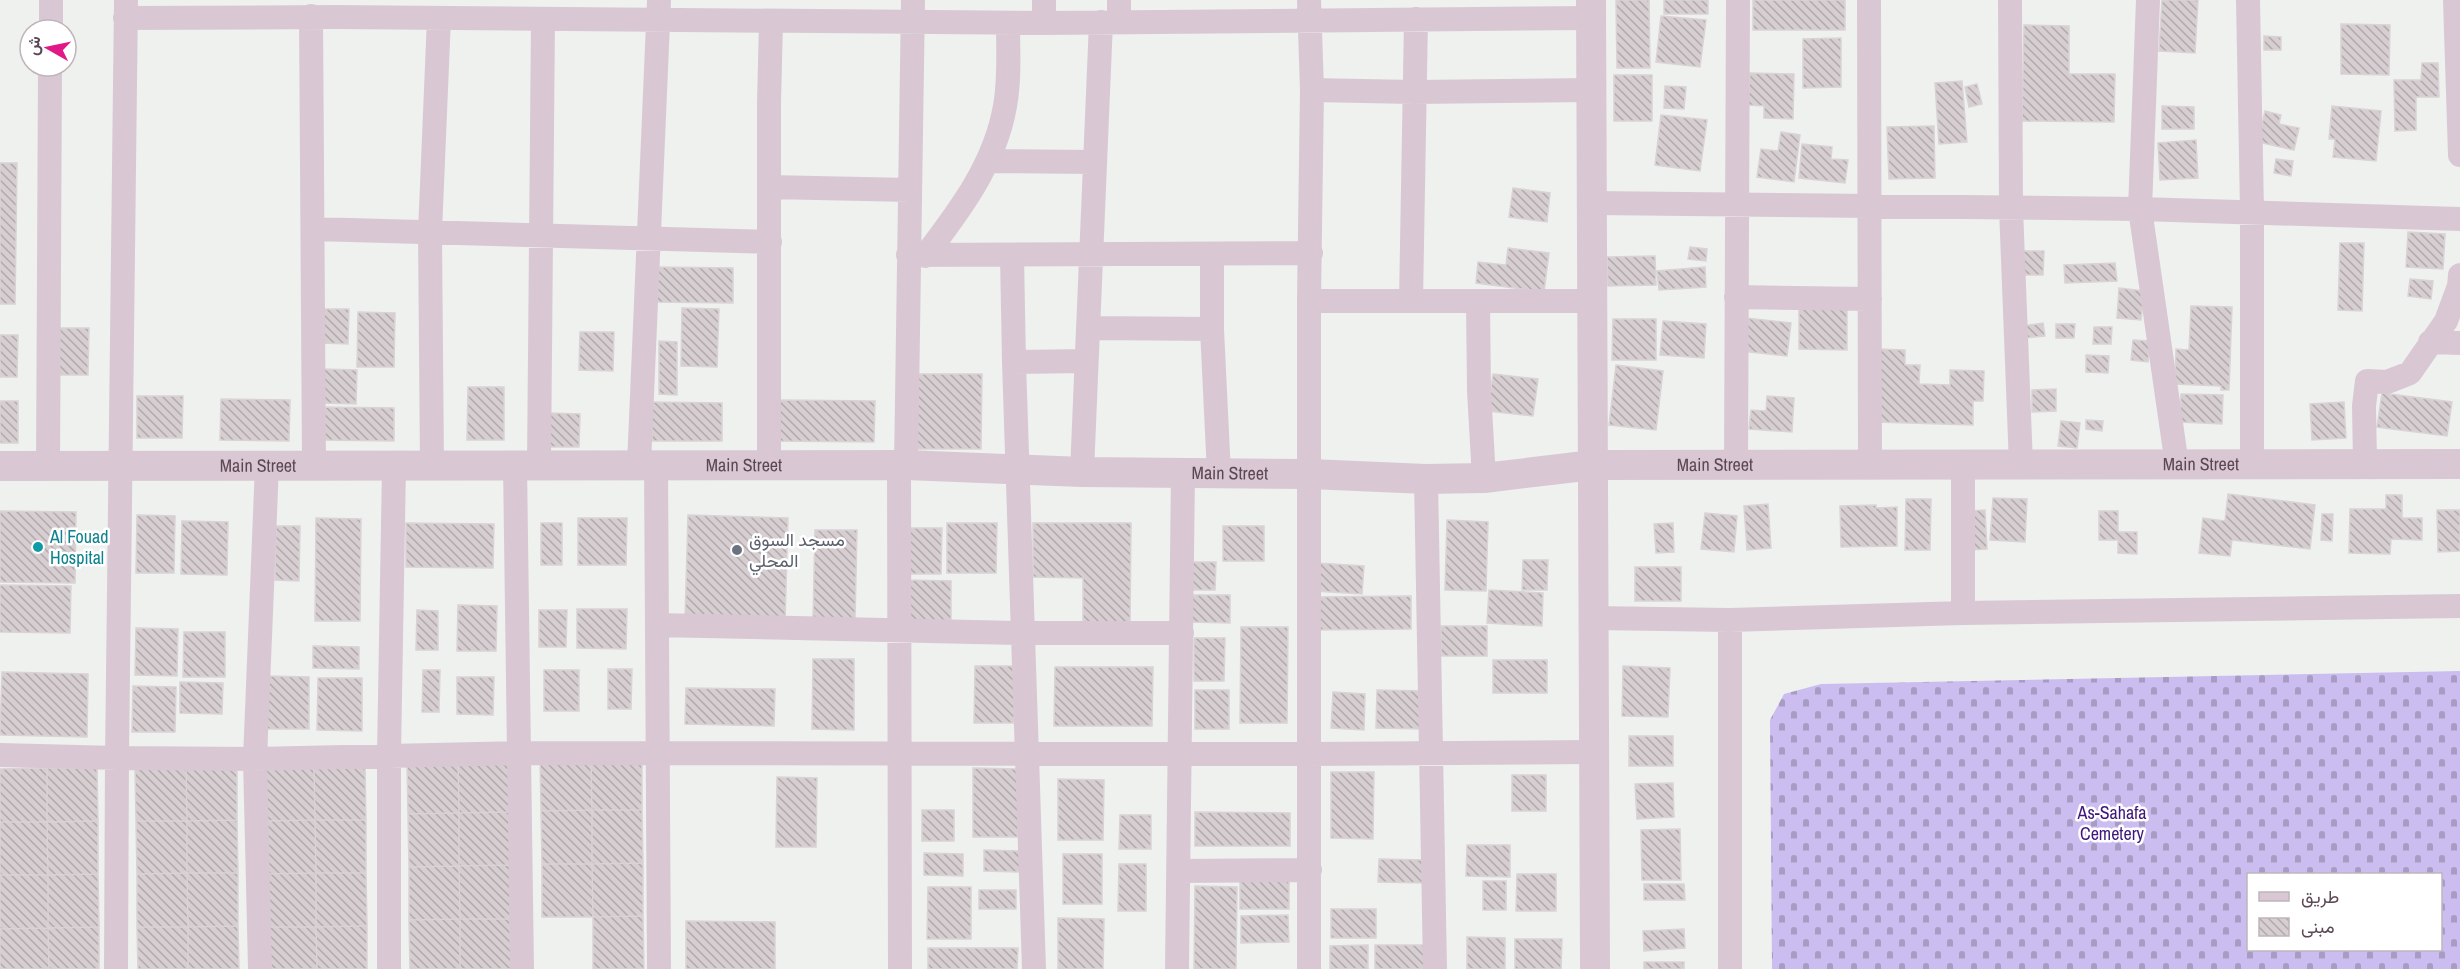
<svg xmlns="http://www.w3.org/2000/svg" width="2460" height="969" viewBox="0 0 2460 969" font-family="'Archivo Narrow',Vazirmatn,sans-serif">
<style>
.cemetery{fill:url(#cemetery-stones);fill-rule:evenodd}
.building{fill:url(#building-back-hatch);stroke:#dad3d6;stroke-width:1.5}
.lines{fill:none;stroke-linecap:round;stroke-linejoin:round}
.minor{stroke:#d9c8d3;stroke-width:24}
.tertiary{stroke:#d9c8d3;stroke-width:30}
.culture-dot{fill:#0f9aa8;stroke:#fff;stroke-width:2}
.worship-dot{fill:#6b7280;stroke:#fff;stroke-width:2}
.labels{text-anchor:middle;stroke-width:5;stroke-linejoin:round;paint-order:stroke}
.street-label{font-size:18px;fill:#5c4755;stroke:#fff}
.culture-label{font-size:18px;fill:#0d838f;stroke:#fff;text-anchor:start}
.worship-label{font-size:18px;fill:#5b616d;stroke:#fff;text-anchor:start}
.park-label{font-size:18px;fill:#3f177e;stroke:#fff}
</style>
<defs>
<pattern id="cemetery-stones" width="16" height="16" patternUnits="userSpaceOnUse" patternTransform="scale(1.5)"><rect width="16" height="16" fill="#cbbdef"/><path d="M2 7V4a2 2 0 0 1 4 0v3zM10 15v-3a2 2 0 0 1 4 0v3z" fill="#a89bc4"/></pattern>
<pattern id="building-back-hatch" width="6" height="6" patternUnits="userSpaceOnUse" patternTransform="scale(1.5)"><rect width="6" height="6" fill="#d6ced1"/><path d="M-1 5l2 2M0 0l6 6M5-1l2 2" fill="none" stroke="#b1a9ac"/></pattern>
</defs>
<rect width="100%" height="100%" fill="#eff1ef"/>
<path class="cemetery" d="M2460 671V969H1772L1770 720 1784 694 1821 684ZM2248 874H2440V950H2248Z"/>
<path class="building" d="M1616 0H1649L1650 68H1617Z
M1664 0H1708V14H1664Z
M1753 0H1845V30H1753Z
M2162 0H2198L2195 53 2159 51Z
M1661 16 1706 20 1700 67 1656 62Z
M2341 24 2390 25 2389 75 2341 74Z
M2024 25 2069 26V74H2115L2114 122 2022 121Z
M2264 36 2281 37V50H2264Z
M1841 38V87L1803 88V39Z
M2422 63H2438L2439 97H2416V130L2395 131 2394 80H2421Z
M1750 73 1794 74 1793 119 1764 118V106L1748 105Z
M1614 75H1652V121H1614Z
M1962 81 1967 142 1939 144 1935 83Z
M1977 84 1982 104 1969 107 1965 87Z
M1665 86 1686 87 1684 109 1664 108Z
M2162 106 2194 107V129H2162Z
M2332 106 2381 111 2376 161 2333 157 2335 139H2329Z
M2265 111 2281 115 2279 124 2299 128 2294 150 2258 142Z
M1661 115 1707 120 1700 171 1655 165Z
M1934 126 1935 178 1889 179 1887 127Z
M1781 132 1800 135 1794 182 1757 177 1761 149 1778 151Z
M2196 140 2198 178 2160 180 2158 143Z
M1802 144 1832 147 1831 159 1848 160 1845 183 1799 178Z
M2276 159 2293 161 2291 176 2274 173Z
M0 163H17L15 304H0Z
M1513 188 1550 193 1547 222 1509 217Z
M2408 232 2445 234 2443 269 2406 267Z
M2340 243H2364L2362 311 2338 310Z
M1690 247 1707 249 1706 261 1688 259Z
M1508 248 1549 253 1544 292 1476 283 1478 262 1506 265Z
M2020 251H2044L2043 275H2020Z
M1655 256 1656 285 1608 286 1607 257Z
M2115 263 2117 281 2065 283 2064 265Z
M656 267 733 268V303L655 302Z
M1705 267 1706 287 1659 290 1657 271Z
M2410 279 2433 281 2431 299 2408 296Z
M2119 288 2144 291 2141 320 2117 318Z
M1799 305H1847V350L1799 349Z
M2191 306 2232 307 2229 390H2221V386L2175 384 2176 349 2189 350Z
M682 308 719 309 717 367 681 366Z
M323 309H349L348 344 322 343Z
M358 312 395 313 394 367H357Z
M1745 318 1791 323 1787 356 1741 351Z
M1613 319H1656V360H1612Z
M1663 321 1706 324 1704 358 1660 355Z
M2043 323 2045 336 2025 338 2023 326Z
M2056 324H2075L2074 338H2056Z
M2094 327H2112L2111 344H2093Z
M58 328H89L88 375H57Z
M580 332H614L613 371 579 370Z
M0 335H18L17 377H0Z
M2133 340 2150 341 2148 362 2131 360Z
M659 341 677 342V395L659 394Z
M1877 349 1905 350V365H1920L1919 384 1950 385V370L1984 371 1983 401H1973V425L1876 422Z
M2086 355 2109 356 2108 373 2086 372Z
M1616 365 1663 371 1656 430 1609 425Z
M321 369 357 370 356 404 321 403Z
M917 374H982L981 449H916Z
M1493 374 1538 379 1533 416 1488 411Z
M468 387H504V440H467Z
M2056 389V411L2032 412V390Z
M2382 393 2452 402 2447 436 2377 427Z
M2181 394 2223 395 2222 424 2180 422Z
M137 396H183L182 438H137Z
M1767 396 1794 398 1792 432 1749 429 1751 410 1766 411Z
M221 399 290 400 289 441 220 440Z
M777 400 875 401 874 442 776 441Z
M0 401H18V443H0Z
M652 402 722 403V441H652Z
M2344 402 2346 438 2312 440 2310 404Z
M322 407 394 408V441L322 440Z
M548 413 580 414 579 447H548Z
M2086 420 2103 421 2102 431 2086 429Z
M2061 421 2080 423 2077 448 2058 446Z
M2228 494 2315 505 2310 549 2232 540 2230 556 2199 553 2203 518 2225 521Z
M2386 495H2402V518H2422V540L2391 539 2390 554 2349 553 2350 509H2386Z
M1993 498 2027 499 2025 542 1990 540Z
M1906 499H1931L1930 550H1905Z
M1768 504 1771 548 1747 550 1744 506Z
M1876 505V508L1897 507V546L1841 547 1840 506Z
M1985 510 1987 549 1970 550 1968 511Z
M2437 510H2460V551L2438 552Z
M0 511 76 512 75 583 0 582Z
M2099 511H2118V532H2137V554L2118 553V540H2099Z
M1705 513 1737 516 1734 552 1701 549Z
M2322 514H2333L2332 541 2321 540Z
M137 515 175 516 174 573H136Z
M688 515 788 518 785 623 685 620Z
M316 518 361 519 360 621H315Z
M578 518H627L626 565H578Z
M1447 520 1488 522 1486 591 1445 590Z
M182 521 228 522 227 575 181 574Z
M406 523 494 524 493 568 406 567Z
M541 523H562V565H541Z
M947 523H997L996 573H947Z
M1033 523H1131L1130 626H1083V578L1033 577Z
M1673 523 1674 552 1656 553 1654 524Z
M276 526H300L299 581 275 580Z
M1223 526H1264V561H1223Z
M907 528H942L941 574H906Z
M815 530H857L855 621 813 620Z
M1523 560H1548L1547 590H1522Z
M1192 562H1216L1215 590H1192Z
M1316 563 1364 566 1362 594 1315 591Z
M1635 567H1681V601H1635Z
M905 580 951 581V625H905Z
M0 585 71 586 70 633 0 632Z
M1489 590 1543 593 1542 626 1487 623Z
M1191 595H1230V623L1191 622Z
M1411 596V629L1315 630V597Z
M458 605 497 606 496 651H457Z
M577 609H627L626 649 577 648Z
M417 610 438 611V650H416Z
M539 610H567L566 647H539Z
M1441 626H1487V656H1441Z
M1241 627H1288L1287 723H1240Z
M136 628 178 629 177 676 135 675Z
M184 632H225V677H183Z
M1194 638H1225L1224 681H1194Z
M313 646 359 647V669L313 668Z
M813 659H854V730L812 729Z
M1493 660H1547V693H1493Z
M975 666H1015L1014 723H974Z
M1623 666 1670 668 1668 717 1622 716Z
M1055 667H1153L1152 726H1054Z
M608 669H632L631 709H608Z
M423 670H440L439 712H422Z
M544 670H579V711H544Z
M2 672 88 674 87 737 0 735Z
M267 676 309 677V729H266Z
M457 677H494L493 715 457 714Z
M318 678H362V731L317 730Z
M180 682 223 683 222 714 180 713Z
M133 686 176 687 175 732H132Z
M686 688 775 689 774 726 685 724Z
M1195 690H1229V729H1195Z
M1377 690 1424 691 1423 729 1376 728Z
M1333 692 1365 694 1364 730 1331 728Z
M1629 736H1673V766H1629Z
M591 757H642V810H592Z
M591 757 592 810 541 811 540 758Z
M509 759V812L459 813 458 760Z
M458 760 459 813 408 814 407 761Z
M237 766V820L187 821 186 767Z
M186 767 187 821H136L135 768Z
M314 767H365L366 820H315Z
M314 767 315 820 264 821V768Z
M47 768H97L98 821 47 822Z
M47 768V822H0V769Z
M973 768 1019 769 1018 837H973Z
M1331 772H1374L1373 839 1331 838Z
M1512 775H1546V811H1512Z
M777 777 817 778 816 847H776Z
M1058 779 1104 780 1103 840H1058Z
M1673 783 1674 817 1637 819 1635 784Z
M592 810H642L643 863 592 864Z
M592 810V864H542L541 811Z
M922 810H954V841H922Z
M509 812 510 865 459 866V813Z
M1195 812 1290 813V846H1195Z
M459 813V866L409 867 408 814Z
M1120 815H1151V849H1119Z
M237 820 238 873H187V821Z
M315 820H366V873H316Z
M315 820 316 873 265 874 264 821Z
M98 821V874L48 875 47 822Z
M136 821H187V873L137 874Z
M0 822H47L48 875H0Z
M1680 829 1681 880H1642L1641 830Z
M1467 845H1510V877L1466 876Z
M984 850 1021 851V872L984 871Z
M924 853 963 854V876L924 875Z
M1063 854H1102V904H1063Z
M1379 859 1425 860V883L1378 882Z
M643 863V916L593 917 592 864Z
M542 864H592L593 917H542Z
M1119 864H1146V911H1118Z
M510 865V919H460L459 866Z
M459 866 460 919 409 920V867Z
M187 873H238V926L188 927Z
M187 873 188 927H137V874Z
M316 873H366L367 926 316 927Z
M316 873V927H265V874Z
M98 874 99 927 48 928V875Z
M1517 874H1556V911H1516Z
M0 875H48V928L0 929Z
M1240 878H1289V909H1240Z
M1483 881H1506V910H1483Z
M1644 884H1684L1685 900H1644Z
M1195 886 1237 887 1236 969H1194Z
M928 887H971V939H927Z
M979 890H1016V909H979Z
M1331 909H1376V938H1331Z
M1288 915 1289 942 1241 943V916Z
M643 916 644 969H593V917Z
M1058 918 1104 919 1103 969H1058Z
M460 919V969H410L409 920Z
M460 919H510L511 969H460Z
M686 921 775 922V969H686Z
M238 926 239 969H188V927Z
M367 926V969H317L316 927Z
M99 927V969H49L48 928Z
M137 927H188V969H138Z
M265 927H316L317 969H266Z
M48 928 49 969H0V929Z
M1684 929 1685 948 1644 951 1643 931Z
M1467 937 1505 938V969H1467Z
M1515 939H1562L1561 969H1515Z
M1368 945V969H1330V946Z
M1375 945H1427V969H1375Z
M928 948H1018L1017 969H928Z
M1644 962H1684V969H1644Z"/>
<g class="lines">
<path class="minor" d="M1119 0V22
M1309 0 1312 90 1309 301V969
M1869 0 1870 466
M2010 0 2011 208 2021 465
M2148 0 2140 209 2177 465
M2248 0 2252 211V465
M2455 0 2460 155
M311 16 314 465
M125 18 336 17 1044 23 1591 18
M1044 23V0
M51 30V0
M1312 90 1414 92 1591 90
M988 161 1095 162
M769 187 910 190
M1593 203 2140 209 2460 219
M314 229 770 242
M1212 254V329L1219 474
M908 255 1311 253
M925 256C960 210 995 164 1005 106 1010 79 1008 50 1008 23
M1012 256 1014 362 1034 969
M1736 297 1870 299
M1309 301H1591
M1411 301 1416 19
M1478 301 1479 391 1484 478
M1088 328 1212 329
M2430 342 2460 343
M1014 362 1086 361
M2365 464 2364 406 2367 381 2387 382 2410 373 2446 321 2459 286 2460 275
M515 465 522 969
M539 465 543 19
M639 465 659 0
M656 465 659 969
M769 465V102L771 22
M899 465 900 969
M906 465 913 0
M1736 465 1738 0
M1963 465V613
M48 466 50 66
M432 466 430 232 439 18
M1082 472 1101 22
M1426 479 1435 969
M1594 618 1730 620 1963 613 2460 606
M1730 620V969
M657 625 1023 633H1182
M0 755 117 758 255 759 518 753 1310 754 1594 752
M1179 871 1310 870
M116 969 117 758 126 0
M260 969 255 759 267 465
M389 969V755L394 466
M1177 969 1183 473"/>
<g class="tertiary">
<path d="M1591 0 1595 969"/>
<path id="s1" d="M0 466 906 465 1082 472 1310 474 1426 479 1484 478 1593 465 2460 464"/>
</g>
</g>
<circle class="culture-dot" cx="38" cy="547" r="6"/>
<circle class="worship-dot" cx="737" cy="550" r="6"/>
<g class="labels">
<g class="street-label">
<text dy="6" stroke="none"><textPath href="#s1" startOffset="258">Main Street</textPath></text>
<text dy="6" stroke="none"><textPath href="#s1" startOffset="744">Main Street</textPath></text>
<text dy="6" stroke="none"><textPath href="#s1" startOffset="1716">Main Street</textPath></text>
<text dy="6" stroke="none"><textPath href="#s1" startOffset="2202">Main Street</textPath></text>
<text dy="6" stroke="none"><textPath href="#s1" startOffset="1230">Main Street</textPath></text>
</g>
<g class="culture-label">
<text x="50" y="543">Al Fouad<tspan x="50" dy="21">Hospital</tspan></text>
</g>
<g class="worship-label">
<text x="749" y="546">مسجد السوق<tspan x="749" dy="21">المحلي</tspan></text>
</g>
<g class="park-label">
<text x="2112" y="819">As-Sahafa<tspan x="2112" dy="21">Cemetery</tspan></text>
</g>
</g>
<rect x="2247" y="873" width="195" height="78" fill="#ffffff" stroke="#beb5bb" stroke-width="1.5"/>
<rect x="2259" y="892" width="30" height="9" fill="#d9c8d3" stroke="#beb5bb" stroke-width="1.5"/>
<text x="2301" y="903" font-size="18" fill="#5c4755">طريق</text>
<rect x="2259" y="918" width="30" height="18" fill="url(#building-back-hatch)" stroke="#beb5bb" stroke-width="1.5"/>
<text x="2301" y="933" font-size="18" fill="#5c4755">مبنى</text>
<g transform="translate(48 48) rotate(279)"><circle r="28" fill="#ffffff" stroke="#beb5bb" stroke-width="1.5"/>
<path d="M0-4.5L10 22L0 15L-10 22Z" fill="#e11987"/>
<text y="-9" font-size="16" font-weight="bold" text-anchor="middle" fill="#5c4755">ش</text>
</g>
</svg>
